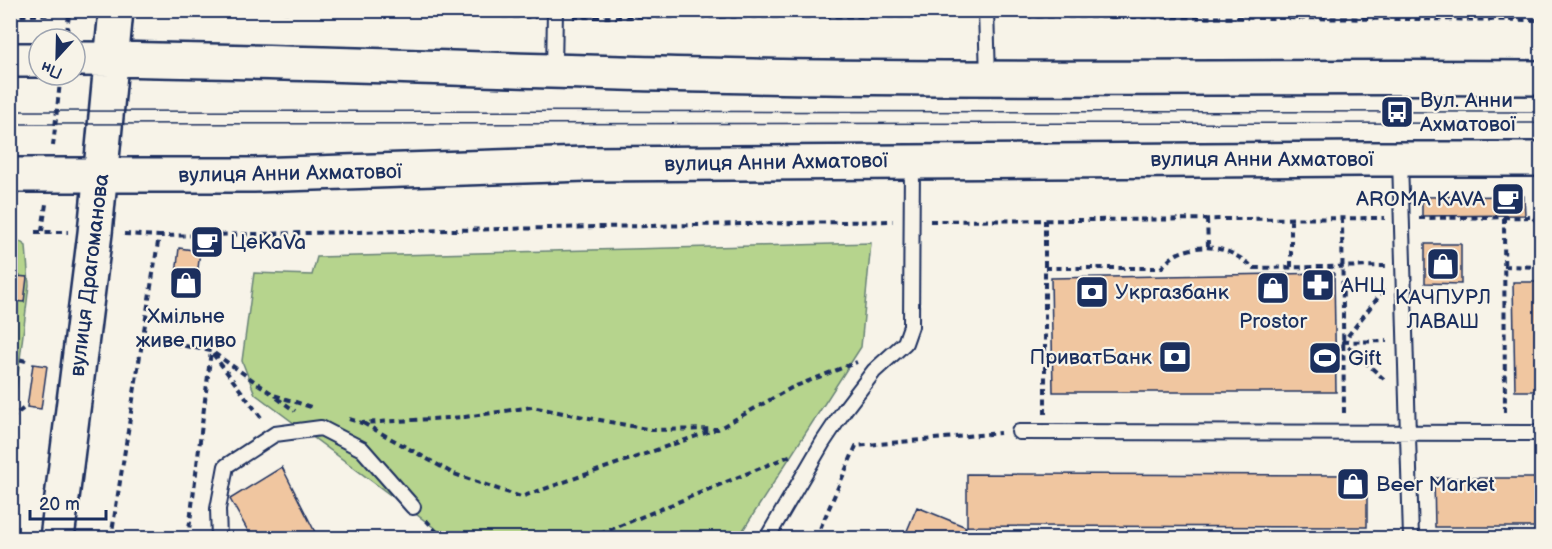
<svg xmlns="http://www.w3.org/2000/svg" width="1552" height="549" viewBox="0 0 1552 549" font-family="'Balsamiq Sans',sans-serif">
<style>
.green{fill:#b6d48d;stroke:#688276;stroke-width:1.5}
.building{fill:#f0c6a0;stroke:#1b2f5e;stroke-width:1.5}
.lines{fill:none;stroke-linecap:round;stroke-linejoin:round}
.lane-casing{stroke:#1b2f5e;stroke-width:18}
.secondary-casing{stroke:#1b2f5e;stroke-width:38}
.path{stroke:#1b2f5e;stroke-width:4;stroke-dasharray:6 4.5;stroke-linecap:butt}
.lane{stroke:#f7f3e8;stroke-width:14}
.secondary{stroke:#f7f3e8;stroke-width:33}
.tram{stroke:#1b2f5e;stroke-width:1.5}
.labels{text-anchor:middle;stroke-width:4.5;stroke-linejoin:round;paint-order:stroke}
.poi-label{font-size:21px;fill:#1b2f5e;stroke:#f7f3e8;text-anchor:start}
.street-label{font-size:21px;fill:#1b2f5e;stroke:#f7f3e8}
</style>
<rect width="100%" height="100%" fill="#f7f3e8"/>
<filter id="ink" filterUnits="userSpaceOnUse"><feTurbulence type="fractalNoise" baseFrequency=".0167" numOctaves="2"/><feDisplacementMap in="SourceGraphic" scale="12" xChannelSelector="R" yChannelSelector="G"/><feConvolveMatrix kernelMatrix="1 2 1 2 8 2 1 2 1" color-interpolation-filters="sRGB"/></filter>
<g filter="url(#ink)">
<path class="green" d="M11 235 26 246 29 285 11 433Z
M871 243 861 347 738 538H448L255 394 242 361 254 273 312 275 317 257Z"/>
<path class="building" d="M1524 196 1525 215 1422 216V197Z
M1425 244H1461V284L1425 283Z
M179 248 200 251 195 295 174 292Z
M1334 273 1336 392H1053L1051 278Z
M16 276 27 277 24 302 13 301Z
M1513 282H1542V391H1515Z
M33 364 47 366 41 409 27 407Z
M282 467 318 538 397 534V538H252L230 499Z
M967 474 1367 475V527L967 526Z
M1434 478H1542V527H1435Z
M917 507 966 527 961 538H904Z"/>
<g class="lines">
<defs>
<path id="lane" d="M986 10 988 78
M554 71 555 10
M1400 159 1411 538
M1019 432 1542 433
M219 538 218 509 226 466 275 434 321 428 362 449 413 507
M767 538 823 442 845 409 874 371 905 343 911 326 912 161"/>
<path id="secondary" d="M75 59C301 60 527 73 753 76 1016 81 1279 76 1542 78
M10 60H39
M10 175H254L586 164 1363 159H1542
M57 538 95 233 116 10"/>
</defs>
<use href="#lane" class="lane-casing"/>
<use href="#secondary" class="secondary-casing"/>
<path class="path" d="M240 10 536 17
M1314 10 1323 18
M10 16 69 14V10
M1005 16 1542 20
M573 17 968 16
M1446 19 1450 10
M67 32 69 14 88 13
M53 146 60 82
M1504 217 1505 414
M1342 218 1344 413
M1419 218 1542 217
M1533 218 1542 226
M1207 219 1208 246
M930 221 1385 218
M42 231 46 204
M35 232H68
M124 234 159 236
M1504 266 1542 267
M1291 267V218
M1045 268H1161C1166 263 1173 255 1179 253 1209 241 1231 249 1254 268L1386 266
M1384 290 1343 342 1386 381
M143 338 211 351 274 395 314 408
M1343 342 1387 341
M213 354 263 420
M10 357 30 362
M277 398 295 411
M1045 414V220
M10 419 24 408
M349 419 362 423 465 417 532 407 652 430 718 429 791 388 857 362
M363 423 454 474 521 497 714 430
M426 520 442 538
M111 538 159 236 893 221
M188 538 211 351
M590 538 792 455
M816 538 856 446 1000 433"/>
<use href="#lane" class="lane"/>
<use href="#secondary" class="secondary"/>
<path class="tram" d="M10 111 1542 112
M10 124 1542 123"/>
</g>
</g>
<defs>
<symbol id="bus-square" viewBox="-11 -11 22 22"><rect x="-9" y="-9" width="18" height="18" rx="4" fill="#1b2f5e" stroke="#f7f3e8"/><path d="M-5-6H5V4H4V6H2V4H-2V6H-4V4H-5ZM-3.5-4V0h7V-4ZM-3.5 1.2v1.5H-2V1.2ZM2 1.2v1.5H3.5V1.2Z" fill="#fff"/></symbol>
<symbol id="cafe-square" viewBox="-11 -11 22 22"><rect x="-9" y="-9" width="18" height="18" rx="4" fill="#1b2f5e" stroke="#f7f3e8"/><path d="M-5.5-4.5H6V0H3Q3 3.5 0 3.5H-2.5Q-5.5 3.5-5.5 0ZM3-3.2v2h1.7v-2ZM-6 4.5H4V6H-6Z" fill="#fff"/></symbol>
<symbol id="shop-square" viewBox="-11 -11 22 22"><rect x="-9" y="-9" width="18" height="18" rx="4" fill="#1b2f5e" stroke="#f7f3e8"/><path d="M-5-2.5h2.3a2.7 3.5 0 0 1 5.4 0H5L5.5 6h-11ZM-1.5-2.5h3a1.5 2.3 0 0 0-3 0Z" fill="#fff"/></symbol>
<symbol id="pharmacy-square" viewBox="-11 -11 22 22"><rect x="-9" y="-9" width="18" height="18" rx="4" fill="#1b2f5e" stroke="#f7f3e8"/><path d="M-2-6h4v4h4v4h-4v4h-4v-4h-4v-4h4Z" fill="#fff"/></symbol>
<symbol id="bank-square" viewBox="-11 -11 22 22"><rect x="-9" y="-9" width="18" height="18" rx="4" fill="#1b2f5e" stroke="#f7f3e8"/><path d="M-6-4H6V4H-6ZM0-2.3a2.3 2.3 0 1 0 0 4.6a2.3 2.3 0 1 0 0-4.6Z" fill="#fff"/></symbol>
<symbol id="stadium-square" viewBox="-11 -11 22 22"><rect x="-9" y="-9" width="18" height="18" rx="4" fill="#1b2f5e" stroke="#f7f3e8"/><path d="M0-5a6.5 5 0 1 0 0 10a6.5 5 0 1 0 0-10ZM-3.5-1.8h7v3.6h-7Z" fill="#fff"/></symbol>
</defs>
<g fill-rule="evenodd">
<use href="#bus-square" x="1378" y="93" width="38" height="38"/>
<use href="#cafe-square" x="1489" y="180" width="38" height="38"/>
<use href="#cafe-square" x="188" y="223" width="38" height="38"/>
<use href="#shop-square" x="1424" y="245" width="38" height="38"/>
<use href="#shop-square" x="167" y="264" width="38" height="38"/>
<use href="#pharmacy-square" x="1299" y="266" width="38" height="38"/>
<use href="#shop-square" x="1254" y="269" width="38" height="38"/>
<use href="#bank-square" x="1073" y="273" width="38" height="38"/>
<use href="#bank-square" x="1156" y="338" width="38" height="38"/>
<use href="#stadium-square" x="1306" y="339" width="38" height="38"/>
<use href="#shop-square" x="1334" y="465" width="38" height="38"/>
</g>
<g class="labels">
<g class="poi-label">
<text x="1420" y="107">Вул. Анни<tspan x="1420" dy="24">Ахматової</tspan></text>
<text x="1485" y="206" text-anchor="end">AROMA KAVA</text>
<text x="230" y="249">ЦеKaVa</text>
<text x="1341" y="292">АНЦ</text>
<text x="1115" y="299">Укргазбанк</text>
<text x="1443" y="304" text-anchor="middle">КАЧПУРЛ<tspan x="1443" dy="24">ЛАВАШ</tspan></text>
<text x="186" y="323" text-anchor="middle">Хмільне<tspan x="186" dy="24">живе пиво</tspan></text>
<text x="1273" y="328" text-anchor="middle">Prostor</text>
<text x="1152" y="364" text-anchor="end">ПриватБанк</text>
<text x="1348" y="365">Gift</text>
<text x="1376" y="491">Beer Market</text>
</g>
<g class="street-label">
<text x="1262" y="166">вулиця Анни Ахматової</text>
<text transform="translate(776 162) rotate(-1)" y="7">вулиця Анни Ахматової</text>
<text transform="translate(290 173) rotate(-1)" y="7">вулиця Анни Ахматової</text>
<text transform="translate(89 275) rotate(-83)" y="7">вулиця Драгоманова</text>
</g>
</g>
<rect width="1552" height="549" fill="none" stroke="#f7f3e8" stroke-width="36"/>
<rect x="18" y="18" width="1516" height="513" fill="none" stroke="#1b2f5e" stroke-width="2" filter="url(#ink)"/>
<g transform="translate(57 57) rotate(202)"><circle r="28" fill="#f7f3e8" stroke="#9fa5b1" stroke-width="1.5"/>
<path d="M0-4.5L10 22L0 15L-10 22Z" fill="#1b2f5e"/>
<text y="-9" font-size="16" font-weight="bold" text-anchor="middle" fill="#1b2f5e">Пн</text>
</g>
<path d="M30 510v9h76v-9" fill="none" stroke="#1b2f5e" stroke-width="3"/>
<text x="39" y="510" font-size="18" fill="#1b2f5e" stroke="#f7f3e8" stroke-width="4.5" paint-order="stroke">20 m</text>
</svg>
